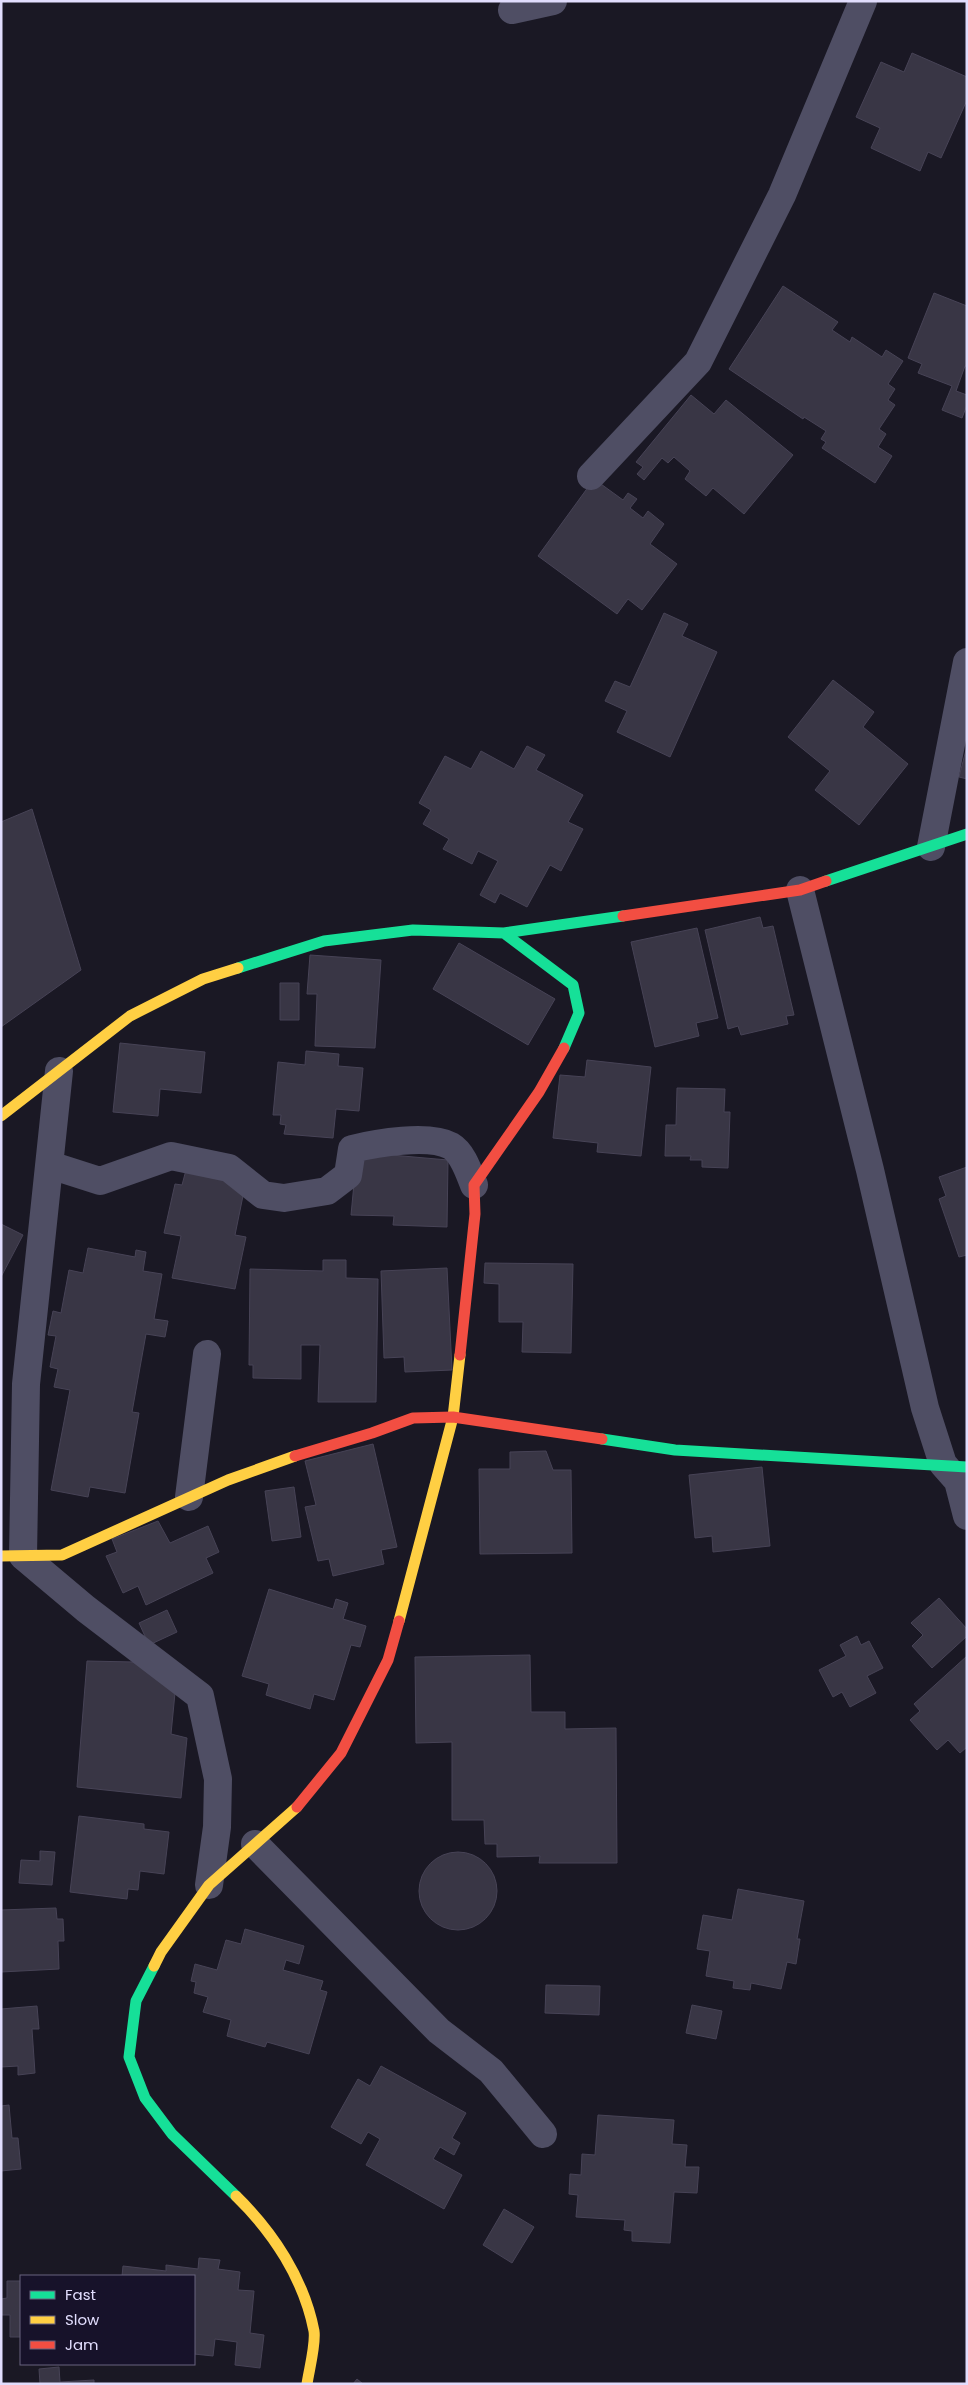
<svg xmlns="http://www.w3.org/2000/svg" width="968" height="2385" viewBox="0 0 968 2385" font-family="Poppins,sans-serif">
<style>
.building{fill:#393645;stroke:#474356}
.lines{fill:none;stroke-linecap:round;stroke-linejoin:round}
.street{stroke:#4f4e64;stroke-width:28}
.fast{stroke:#16e098;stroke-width:11}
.slow{stroke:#ffcf43;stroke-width:11}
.jam{stroke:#f24e42;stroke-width:11}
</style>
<rect width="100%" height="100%" fill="#1a1824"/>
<path class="building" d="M912 53 967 77V100L941 158 928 152 920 171 871 148 880 128 856 117 881 62 904 72Z
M783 286 838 322 832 330 850 342 852 337 882 357 886 350 903 361 888 384 895 389 888 400 895 405 879 429 886 434 878 447 892 456 875 483 822 448 826 442 821 439 826 431 804 417 803 419 729 369Z
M934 293 967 306V366H965L956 391 967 395V405L962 418 942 410 952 386 918 373 922 364 908 358Z
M691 395 714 414 726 400 793 455 744 514 713 488 706 496 685 479 690 471 674 457 668 463 662 458 644 480 637 474 643 467 636 462Z
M594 479 623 500 628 493 637 499 630 508 643 518 648 511 664 524 650 544 677 564 642 610 628 599 617 614 538 556Z
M664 613 688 624 682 636 717 652 670 757 617 732 627 711 605 701 615 681 630 687Z
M833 680 874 712 863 727 908 764 859 825 815 790 830 771 788 737Z
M527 746 545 755 536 770 583 795 568 822 583 829 561 871 550 865 527 907 500 893 495 903 480 895 498 861 478 851 472 864 443 849 449 839 423 824 431 810 419 803 445 756 471 769 481 751 514 769Z
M967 746V779L959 777Z
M32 809 81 970 1 1027V822Z
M760 917 763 928 773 926 794 1015 786 1016 788 1024 741 1035 738 1026 728 1029 705 930Z
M697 928 718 1018 696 1023 699 1036 655 1047 631 942Z
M459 943 555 999 528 1045 433 989Z
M310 955 381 960 375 1048 315 1046 317 994H307Z
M280 983H299V1020H280Z
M120 1043 205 1052 201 1093 160 1089 158 1116 113 1112Z
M306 1051 339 1054 338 1066 363 1068 359 1111 336 1109 333 1138 284 1134 286 1125 280 1124 281 1115H273L278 1062 305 1065Z
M587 1060 651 1067 641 1156 597 1152 598 1143 553 1138 560 1075 585 1077Z
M677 1088 725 1089 724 1112H730L728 1168 702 1167V1160H690L691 1156H665L666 1125H676Z
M357 1152 448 1160 447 1227 393 1225 394 1216 351 1215Z
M967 1167V1255L959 1257 939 1199 946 1196 939 1177Z
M186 1170 245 1186 235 1235 246 1237 235 1289 172 1278 181 1236 164 1233 175 1184 182 1185Z
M1 1224 23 1235 1 1277Z
M88 1248 135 1257 136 1250 146 1252 143 1271 162 1274 154 1319 168 1321 165 1337 146 1334 132 1412 139 1413 125 1493 90 1487 88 1497 51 1490 70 1390 54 1387 58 1369 50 1367 56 1336 48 1335 53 1311 61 1313 69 1270 83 1273Z
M323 1260H346V1278L378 1279 376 1402H318L320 1345H301V1379L253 1378V1365H249L250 1269 323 1271Z
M485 1263 573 1264 571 1353 522 1352 523 1322H499V1284L484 1283Z
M447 1268 452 1370 405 1372 404 1357 384 1358 381 1271Z
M373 1444 397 1547 381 1550 384 1564 333 1576 329 1559 318 1561 305 1507 316 1505 305 1461Z
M546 1451 553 1470H571L572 1553 480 1554 479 1469H510V1452Z
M762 1467 770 1546 713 1552 712 1536 695 1538 689 1475Z
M294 1487 301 1537 272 1541 265 1491Z
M158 1521 170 1543 208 1526 219 1552 206 1558 213 1573 146 1605 138 1586 123 1593 106 1556 117 1552 112 1539Z
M269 1589 333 1609 336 1599 348 1603 343 1619 366 1626 360 1647 351 1645 334 1700 314 1694 310 1709 266 1695 269 1684 242 1676Z
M939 1598 967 1629V1636L932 1668 912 1646 923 1635 911 1623Z
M167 1610 177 1632 149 1645 139 1623Z
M857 1636 861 1645 869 1641 883 1668 867 1676 876 1693 850 1707 842 1692 833 1697 819 1670 846 1656 840 1645Z
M530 1655 531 1712H565V1729L616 1728 617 1863H539L540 1856 497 1857V1844H485L484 1820H452V1742L416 1743 415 1657Z
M967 1656V1747L960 1753 948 1740 937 1750 910 1720 920 1711 914 1704Z
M87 1661 134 1662 175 1693 171 1734 187 1738 181 1798 77 1787Z
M79 1816 144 1824V1829L169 1832 164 1874 140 1871 138 1890 128 1889 127 1899 70 1892Z
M40 1851 55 1852 52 1885 19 1883 21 1860 40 1861Z
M419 1891a39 39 0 1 1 78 0a39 39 0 1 1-78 0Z
M738 1889 804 1901 797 1939H800L796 1964 787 1962 781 1989 751 1983 750 1990 733 1988 734 1981 706 1976 710 1951 697 1949 703 1915 732 1920Z
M56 1908 57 1919H63L64 1941H58L59 1969 1 1972V1910Z
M245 1929 304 1946 299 1964 286 1960 283 1970 323 1981 320 1990 327 1992 309 2054 267 2042 265 2047 227 2036 231 2020 203 2012 208 1997 194 1993 196 1982 191 1981 195 1964 217 1970 226 1940 241 1944Z
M546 1985 600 1986 599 2015 545 2013Z
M692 2005 722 2011 716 2039 686 2033Z
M37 2006 39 2029H32L35 2073 18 2075V2066L1 2067V2009Z
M381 2066 466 2113 452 2138 460 2143 454 2155 440 2147 433 2159 462 2175 444 2209 366 2165 380 2139 368 2132 361 2144 331 2127 358 2079 370 2086Z
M9 2105 12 2138H18L21 2169 1 2171V2106Z
M598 2115 674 2120 672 2144 687 2145 685 2167H699L697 2193 674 2192 670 2243 632 2241V2231L624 2230 625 2220 576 2217 578 2195 569 2194 570 2174 581 2175 582 2154 595 2155Z
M504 2209 534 2227 512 2263 483 2245Z
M199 2258 220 2260 218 2269 240 2272 238 2290 254 2291 250 2333 264 2335 260 2368 235 2365 237 2342 215 2339 213 2356 194 2354V2276H122L123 2266 166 2271V2265L198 2269Z
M7 2281H21V2337H10V2315H1V2299L7 2298Z
M59 2367 60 2382 94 2380V2384H40L39 2369Z
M357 2379 363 2384H353Z"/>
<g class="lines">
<path class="street" d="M512 10 553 1
M591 476 698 362 782 195 863 1
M931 847 967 662
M800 890 870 1170 925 1408 943 1464 958 1481 967 1516
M59 1071 26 1384 23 1556 86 1609 200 1696 218 1779 217 1827 209 1885
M50 1165 100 1181 171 1156 229 1168 263 1195 284 1198 327 1191 348 1175 352 1149C376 1143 429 1134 451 1146 463 1153 469 1173 474 1185
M189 1497 207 1354
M255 1844 439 2031 491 2071 543 2134"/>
<path class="fast" d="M826 881 967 834
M504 933 573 985 579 1013 564 1048
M238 968 324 941 413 930 504 933 623 916
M602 1439 675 1450 967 1467
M154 1966 136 2001 129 2057 145 2098 172 2134 236 2196"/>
<path class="slow" d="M1 1116 130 1016 203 979 238 968
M1 1556 62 1555 228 1480 295 1456
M399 1621 453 1417 460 1355
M154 1966 161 1952 209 1885 297 1807
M236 2196C273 2232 304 2279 314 2331 316 2344 309 2370 307 2384"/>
<path class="jam" d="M623 916 800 890 826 881
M460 1355 475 1214 474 1185 539 1092 564 1048
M295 1456 372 1433 413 1418 453 1417 602 1439
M297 1807 341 1753 388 1660 399 1621"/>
</g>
<rect width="968" height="2385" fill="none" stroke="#e1ddfd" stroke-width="5"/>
<rect x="20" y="2275" width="175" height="90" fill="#17122a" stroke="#68637e"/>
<rect x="30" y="2291" width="25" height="8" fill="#16e098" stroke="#68637e"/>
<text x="65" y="2300" font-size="15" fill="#e1ddfd">Fast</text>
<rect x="30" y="2316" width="25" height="8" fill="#ffcf43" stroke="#68637e"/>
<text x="65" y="2325" font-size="15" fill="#e1ddfd">Slow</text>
<rect x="30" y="2341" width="25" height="8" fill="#f24e42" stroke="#68637e"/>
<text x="65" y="2350" font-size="15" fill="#e1ddfd">Jam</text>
</svg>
